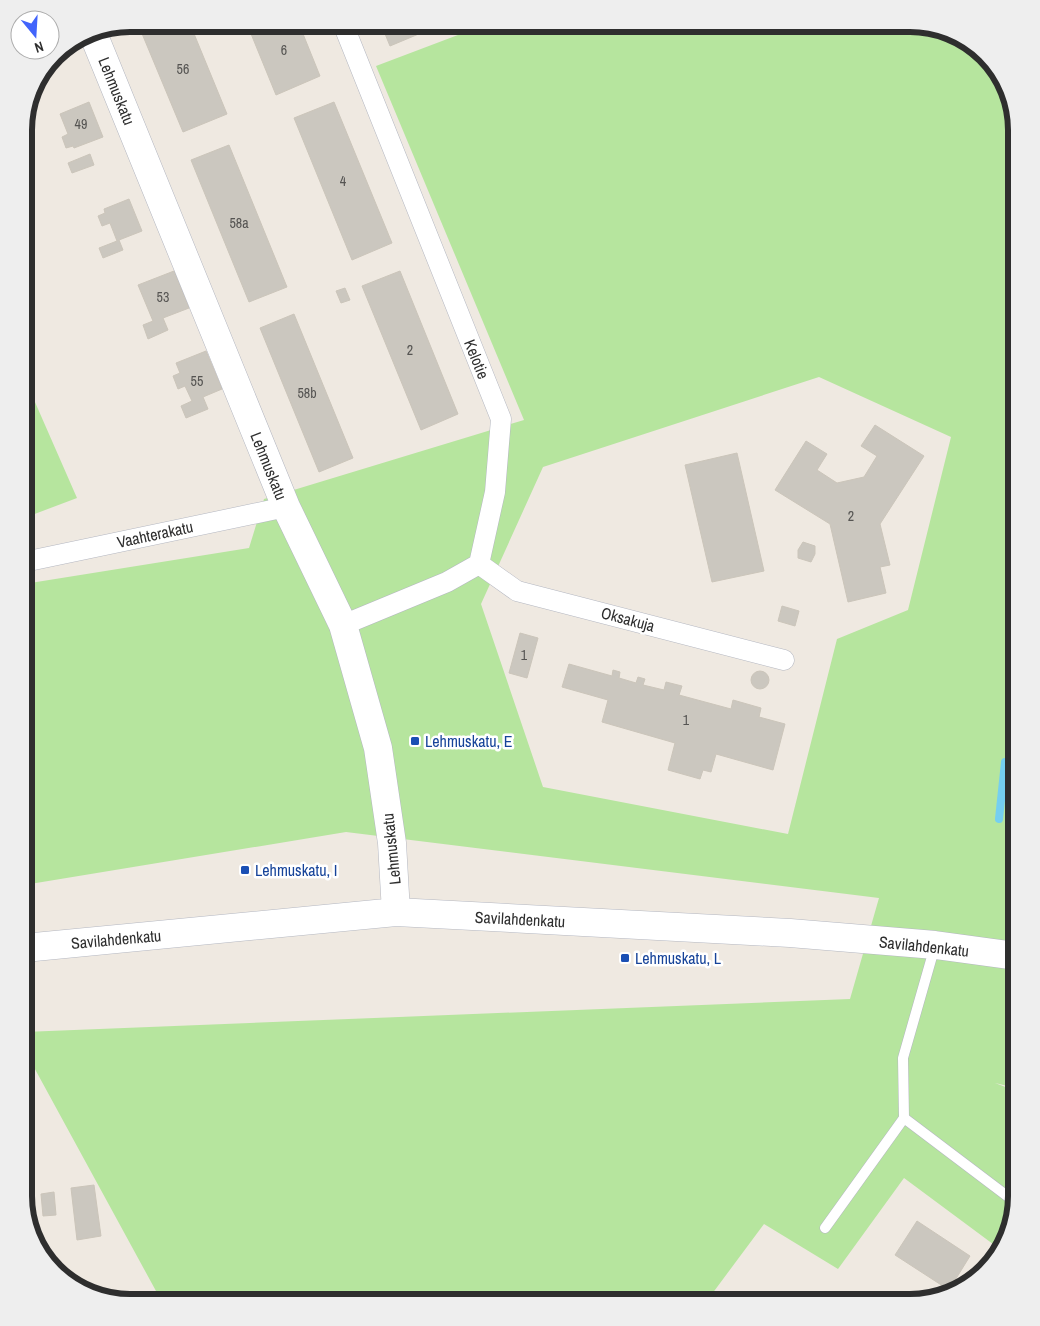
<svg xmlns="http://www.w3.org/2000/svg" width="1040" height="1326" viewBox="0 0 1040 1326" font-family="'Archivo Narrow',sans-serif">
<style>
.green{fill:#b6e59e;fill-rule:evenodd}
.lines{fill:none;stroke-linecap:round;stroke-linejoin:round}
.stream{stroke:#75cff0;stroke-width:8}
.building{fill:#cbc7bf;stroke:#cbc5ba}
.lane-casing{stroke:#b4b7c1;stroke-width:11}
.street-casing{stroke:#b4b7c1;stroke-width:21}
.secondary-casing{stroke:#b4b7c1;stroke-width:29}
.lane{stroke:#fff;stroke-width:10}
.street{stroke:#fff;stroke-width:20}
.secondary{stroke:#fff;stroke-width:28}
.transit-dot{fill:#1a4fb4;stroke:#fff;stroke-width:2}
.labels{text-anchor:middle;stroke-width:5;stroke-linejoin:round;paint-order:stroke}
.number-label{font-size:14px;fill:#555452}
.street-label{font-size:16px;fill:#2e2e2e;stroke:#fff}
.transit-label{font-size:16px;fill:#164399;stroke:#fff;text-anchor:start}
.rim{fill:none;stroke:#2e2e2e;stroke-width:6}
</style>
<rect width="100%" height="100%" fill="#efe9e1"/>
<path class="green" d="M487 24H917L963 38 998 71 1016 130V1088L995 1083 1016 1091V1196L1001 1250 904 1178 838 1269 764 1224 706 1302H162L24 1049V1032L850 999 879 898 346 832 24 885V584L249 548 264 499 524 420 376 66ZM819 377 951 437 908 610 837 639 788 834 543 787 481 604 543 467Z
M24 377 77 498 24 518Z"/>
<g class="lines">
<path class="stream" d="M1016 413 1013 403 1016 388
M1013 694 1016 663
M999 819 1005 762"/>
</g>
<path class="building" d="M138 24H190L227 114 183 132Z
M247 24H299L320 76 276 95Z
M381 24H431L433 28 390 46Z
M66 47 68 52 54 57 60 50Z
M89 102 103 137 74 148 73 146 66 148 62 137 68 134 60 114Z
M334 102 392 243 352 260 294 118Z
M229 145 287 287 249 302 191 160Z
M90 154 94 165 72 173 68 163Z
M129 199 142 231 119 240 123 250 103 258 99 248 117 241 110 223 102 226 98 216 105 213 104 209Z
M174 271 189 308 163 318 168 330 148 339 143 325 153 321 138 285Z
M400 271 458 414 421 430 362 286Z
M345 288 350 300 341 303 336 291Z
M294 314 353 458 319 472 260 328Z
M206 351 222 389 203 397 208 409 186 418 181 406 192 401 185 386 178 389 173 376 180 373 176 363Z
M875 425 924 456 880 524 890 565 880 567 886 593 848 602 830 524 775 490 806 441 827 454 817 470 837 483 864 477 877 456 861 446Z
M737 453 764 571 712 582 685 465Z
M803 542 815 546V554L811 562 798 558V550Z
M782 606 799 611 795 626 778 621Z
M520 633 538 638 527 678 509 673Z
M569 664 612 676 613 670 620 672 619 678 636 683 638 677 645 679 643 685 664 690 666 682 682 686 679 695 731 709 733 700 761 708 759 717 785 724 773 770 716 754 711 772 703 770 700 779 668 770 675 743 602 722 608 700 562 687Z
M751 680a9 9 0 1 1 18 0a9 9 0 1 1-18 0Z
M94 1185 101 1236 77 1240 71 1188Z
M54 1192 56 1215 43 1216 41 1194Z
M917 1221 970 1256 949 1290 895 1255Z
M34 1229H39L41 1255Z"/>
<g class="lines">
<defs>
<path id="lane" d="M935 946 903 1058 904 1118 1015 1202
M825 1228 904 1118"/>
<path id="street" d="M24 562 286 507
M479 564 517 591 784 660
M343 625 447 582 479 564 495 492 501 419 343 24"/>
<path id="secondary" d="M92 31 286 507 343 625 378 748 392 843 396 912
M24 948 396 912 790 933 935 945 1016 956"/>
</defs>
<use href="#lane" class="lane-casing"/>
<use href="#street" class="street-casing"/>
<use href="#secondary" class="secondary-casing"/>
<use href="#lane" class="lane"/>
<use href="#street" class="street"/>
<use href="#secondary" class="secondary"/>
</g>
<g class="transit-dot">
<rect x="410" y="736" width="10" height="10" rx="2.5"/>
<rect x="240" y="865" width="10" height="10" rx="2.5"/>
<rect x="620" y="953" width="10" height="10" rx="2.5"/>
</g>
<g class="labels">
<g class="number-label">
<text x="284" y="55">6</text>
<text x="183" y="74">56</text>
<text x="81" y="129">49</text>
<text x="343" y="186">4</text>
<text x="239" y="228">58a</text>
<text x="163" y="302">53</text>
<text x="410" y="355">2</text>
<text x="197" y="386">55</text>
<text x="307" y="398">58b</text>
<text x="851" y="521">2</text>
<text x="524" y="660">1</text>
<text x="686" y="725">1</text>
</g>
<g class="street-label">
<text transform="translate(117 91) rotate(68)" y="6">Lehmuskatu</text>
<text transform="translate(477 359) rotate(68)" y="6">Kelotie</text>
<text transform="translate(269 466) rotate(68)" y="6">Lehmuskatu</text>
<text transform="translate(155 534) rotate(-12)" y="6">Vaahterakatu</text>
<text transform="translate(628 619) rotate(15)" y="6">Oksakuja</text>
<text transform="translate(391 849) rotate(-96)" y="6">Lehmuskatu</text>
<text transform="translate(520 919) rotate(3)" y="6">Savilahdenkatu</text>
<text transform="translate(116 939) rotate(-5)" y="6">Savilahdenkatu</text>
<text transform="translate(924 946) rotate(6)" y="6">Savilahdenkatu</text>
</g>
<g class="transit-label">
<text x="425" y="747">Lehmuskatu, E</text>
<text x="255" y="876">Lehmuskatu, I</text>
<text x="635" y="964">Lehmuskatu, L</text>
</g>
</g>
<path d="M0 0H1040V1326H0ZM130 32H910A98 98 0 0 1 1008 130V1196A98 98 0 0 1 910 1294H130A98 98 0 0 1 32 1196V130A98 98 0 0 1 130 32Z" fill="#eee" fill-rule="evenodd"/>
<path class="rim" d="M130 32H910A98 98 0 0 1 1008 130V1196A98 98 0 0 1 910 1294H130A98 98 0 0 1 32 1196V130A98 98 0 0 1 130 32Z"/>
<g transform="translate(35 35) rotate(162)"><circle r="24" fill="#ffffff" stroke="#ababab"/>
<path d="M0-4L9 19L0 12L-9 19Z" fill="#4264fb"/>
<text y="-8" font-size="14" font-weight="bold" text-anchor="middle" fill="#2e2e2e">N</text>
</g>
</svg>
